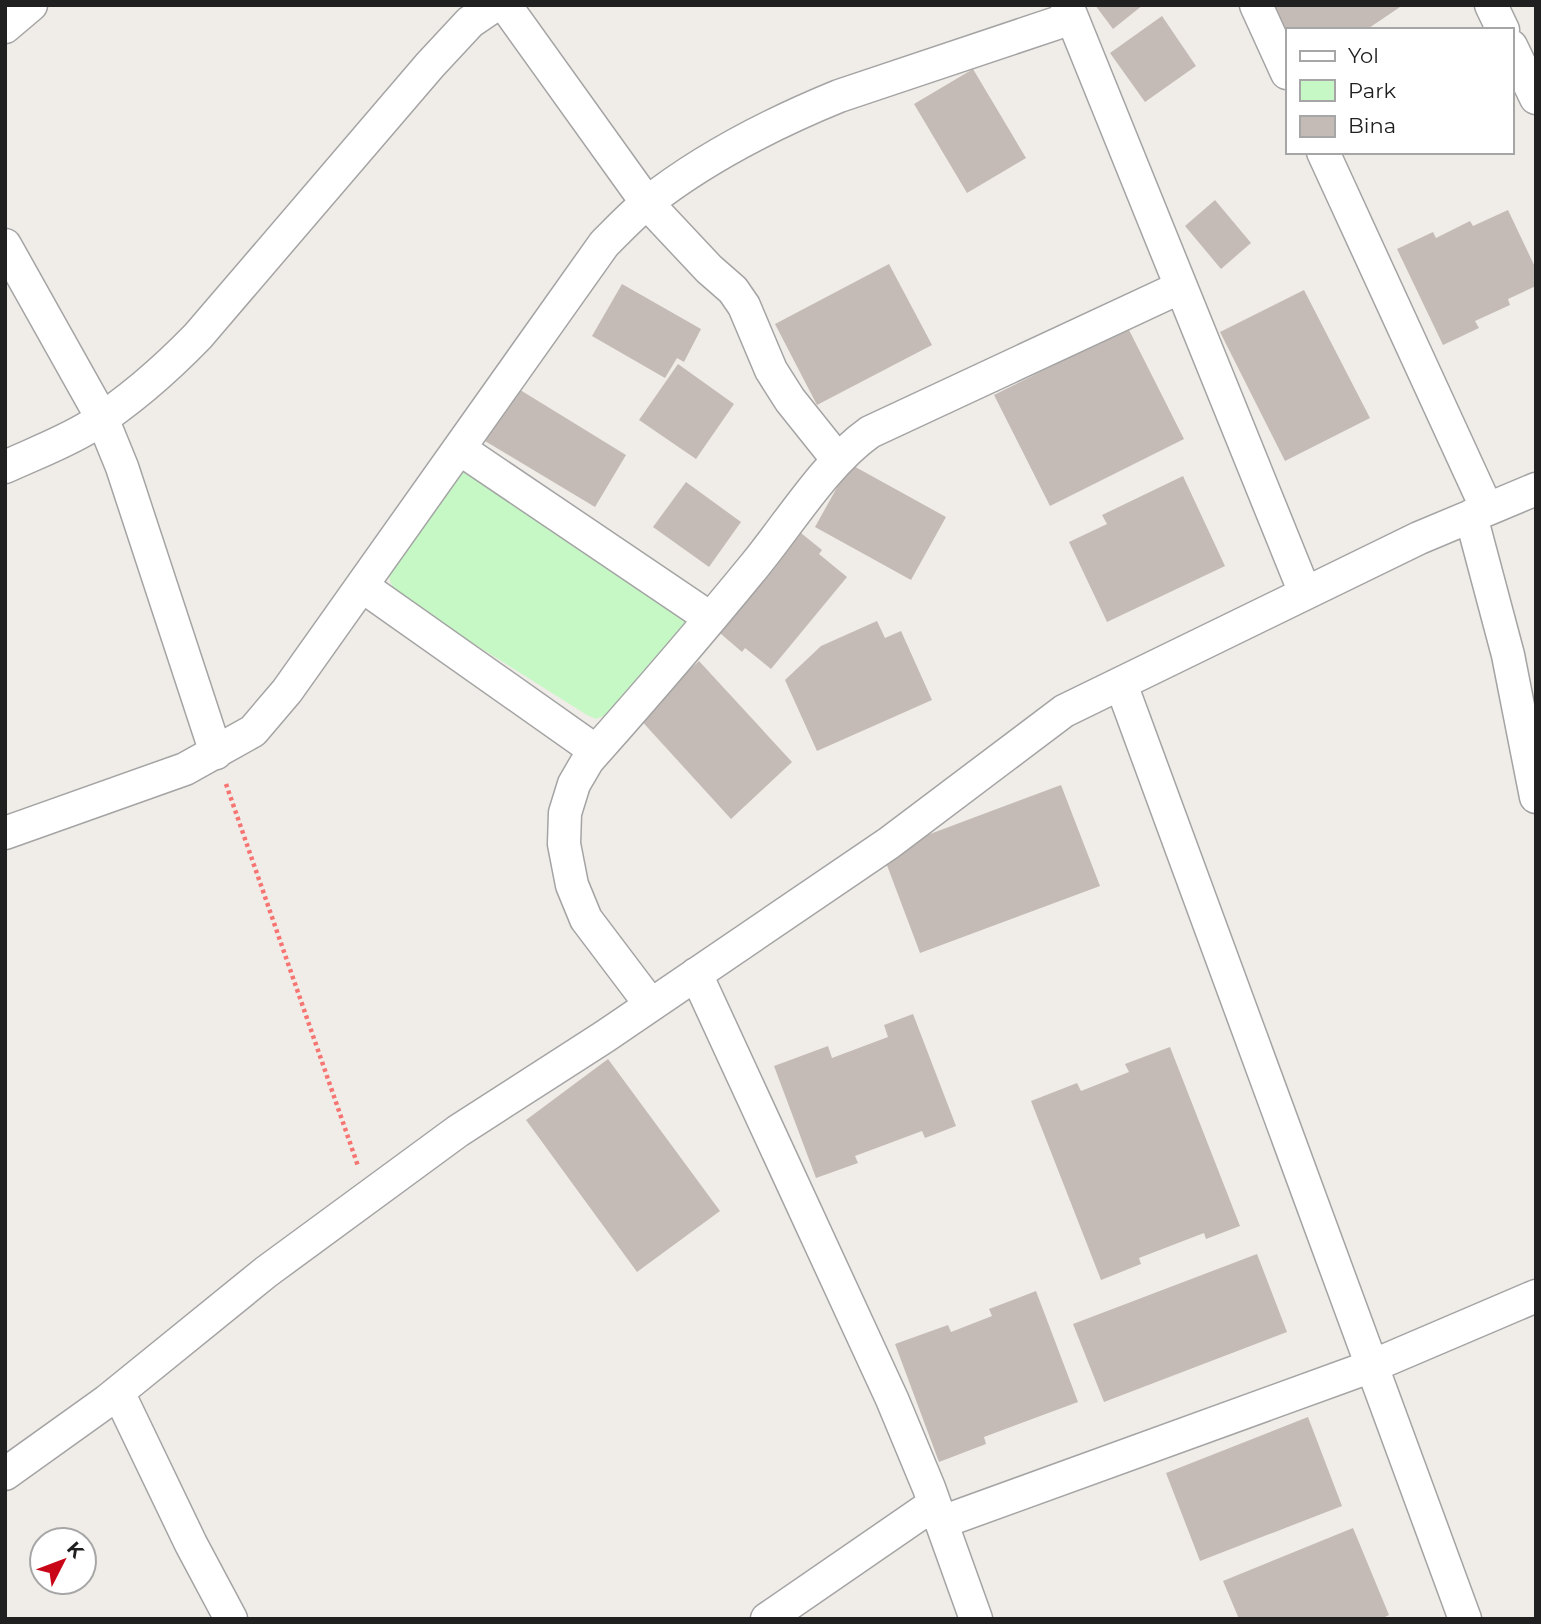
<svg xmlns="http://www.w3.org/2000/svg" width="1541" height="1624" viewBox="0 0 1541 1624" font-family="Montserrat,sans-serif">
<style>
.park{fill:#c6f8c6}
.building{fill:#c5bbb6}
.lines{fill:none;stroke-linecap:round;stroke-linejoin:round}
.street-casing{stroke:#a4a4a4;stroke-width:35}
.path{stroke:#f67472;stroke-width:4.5;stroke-dasharray:3.5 3.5;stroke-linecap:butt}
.street{stroke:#fff;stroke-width:32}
</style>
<rect width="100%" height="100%" fill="#f0ece7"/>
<path class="park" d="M470 470 687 621 606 715 596 719 587 715 406 601C395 591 387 584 390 569L458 475 464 471Z"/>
<path class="building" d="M1095 5H1143L1113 29Z
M1271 5H1403L1366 30H1287Z
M1162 16 1196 66 1145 102 1110 53Z
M973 69 1026 158 967 193 914 104Z
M1215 200 1251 243 1221 269 1185 226Z
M1508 210 1536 269V286L1508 299 1510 305 1475 321 1479 328 1443 345 1397 249 1433 232 1436 238 1470 221 1473 226Z
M889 264 932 345 817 405 775 324Z
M622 284 701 329 684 362 677 358 665 378 592 336Z
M1304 290 1370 418 1285 461 1220 332Z
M1128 328 1184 439 1050 506 994 395Z
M678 364 734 404 696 459 639 420Z
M517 388 626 455 595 507 485 441Z
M850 464 946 517 911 580 815 527Z
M1183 476 1225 566 1107 622 1069 542 1107 524 1102 515Z
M686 482 741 522 709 567 653 527Z
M796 529 822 550 819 554 847 577 771 669 745 648 742 652 714 628Z
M877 621 885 638 901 631 932 700 817 751 785 680 821 646Z
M699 661 792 762 731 819 638 717Z
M1061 785 1100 886 920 953 882 852Z
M913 1014 956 1126 925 1138 922 1131 855 1156 858 1163 816 1178 774 1066 828 1046 832 1058 888 1037 884 1025Z
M1170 1047 1240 1226 1206 1239 1204 1233 1139 1258 1141 1264 1101 1280 1031 1101 1077 1083 1081 1091 1129 1072 1125 1064Z
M608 1059 720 1211 637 1272 526 1120Z
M1257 1254 1287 1332 1104 1402 1073 1324Z
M1036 1291 1078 1402 984 1437 986 1444 939 1462 895 1344 948 1325 951 1332 992 1316 989 1309Z
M1308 1417 1342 1506 1200 1561 1166 1473Z
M1353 1528 1389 1615 1381 1619H1239L1223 1581Z"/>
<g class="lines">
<defs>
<path id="street" d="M505 5 647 203 709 269 733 290 744 306 771 370 790 400 838 460
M1067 5 1305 593
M1256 5 1287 73
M1491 5 1503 30
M5 27 31 5
M1511 46 1536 98
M1323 152 1487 509
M5 245 102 418 122 467 216 753
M460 449 710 618
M5 467C33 454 63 443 89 427 130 401 164 371 198 336L430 65 470 22 495 5
M1471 516 1508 655 1536 797
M362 586 596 751
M1121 684 1465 1619
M5 833 185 769 253 731 287 691 604 244C618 230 632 215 647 203 704 158 773 123 839 96L1072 18
M696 974 892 1399 929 1488 976 1619
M651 1005 586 919 572 885 564 844 565 813 574 784 588 760C645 696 701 631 755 565 791 521 825 464 870 432L1181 287
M118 1392 191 1544 231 1619
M5 1474 107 1401 266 1272 458 1131 604 1037 889 843 1064 711 1419 538 1536 489
M942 1522 1372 1366 1536 1296
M767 1619 934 1504"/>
</defs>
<use href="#street" class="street-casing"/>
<path class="path" d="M226 784 358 1166"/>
<use href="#street" class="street"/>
</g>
<rect width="1541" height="1624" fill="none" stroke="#202020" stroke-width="14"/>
<rect x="1286" y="28" width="228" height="126" fill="#ffffff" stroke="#a6a6a6" stroke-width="2"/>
<rect x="1300" y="51" width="35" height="10" fill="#ffffff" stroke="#a6a6a6" stroke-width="2"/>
<text x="1348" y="63" font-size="21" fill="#202020">Yol</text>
<rect x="1300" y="80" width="35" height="21" fill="#c6f8c6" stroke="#a6a6a6" stroke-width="2"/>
<text x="1348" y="98" font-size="21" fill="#202020">Park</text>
<rect x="1300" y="116" width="35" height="21" fill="#c5bbb6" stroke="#a6a6a6" stroke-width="2"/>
<text x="1348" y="133" font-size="21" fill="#202020">Bina</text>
<g transform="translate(63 1561) rotate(48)"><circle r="33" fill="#ffffff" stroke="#a6a6a6" stroke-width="2"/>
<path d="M0-5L12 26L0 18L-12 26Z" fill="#c90618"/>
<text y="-10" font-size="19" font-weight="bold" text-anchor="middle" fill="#202020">K</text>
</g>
</svg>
